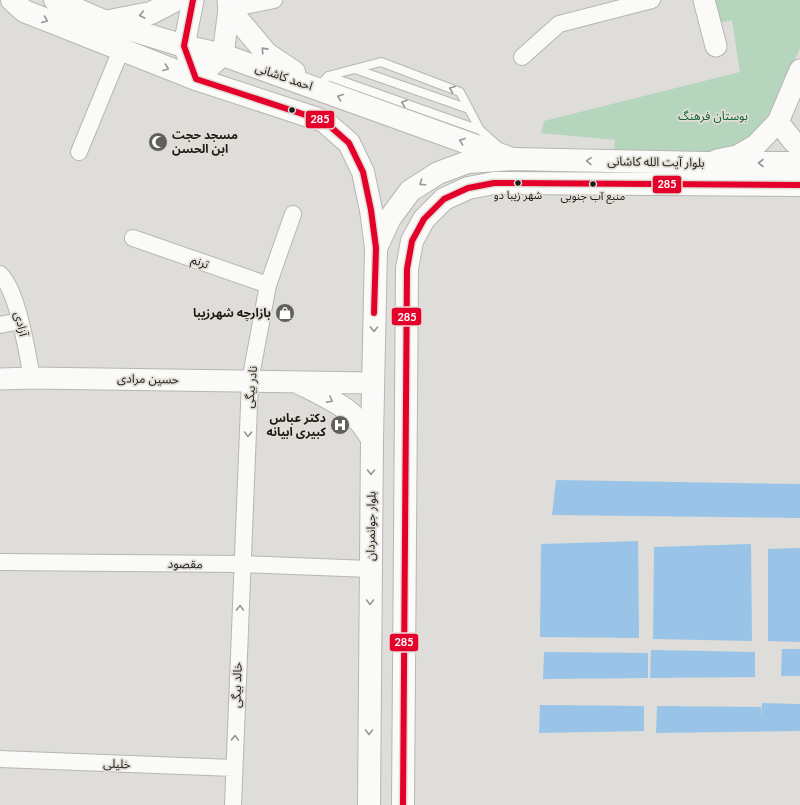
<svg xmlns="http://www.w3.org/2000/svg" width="800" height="805" viewBox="0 0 800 805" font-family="Lato,'Noto Sans Arabic',sans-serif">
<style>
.green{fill:#b5d5bc}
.water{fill:#99c4e7}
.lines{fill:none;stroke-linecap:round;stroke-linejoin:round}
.service-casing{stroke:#b8b6b3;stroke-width:10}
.minor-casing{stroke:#b8b6b3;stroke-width:18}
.tertiary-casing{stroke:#b8b6b3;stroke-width:23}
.secondary-casing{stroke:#b8b6b3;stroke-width:24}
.primary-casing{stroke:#b8b6b3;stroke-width:24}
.service{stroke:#fafaf9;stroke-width:8}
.minor{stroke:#fafaf9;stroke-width:16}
.tertiary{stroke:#fafaf9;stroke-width:21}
.secondary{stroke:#fafaf9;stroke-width:22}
.primary{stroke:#fafaf9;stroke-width:22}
.bus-1-casing{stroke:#e1ded6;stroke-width:9}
.bus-1{stroke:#e4002b;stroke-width:6}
.oneway{stroke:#969694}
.bus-dot{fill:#1c1b18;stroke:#e1ded6;stroke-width:1.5}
.labels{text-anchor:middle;stroke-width:3.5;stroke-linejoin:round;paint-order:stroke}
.bus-label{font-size:11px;fill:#1c1b18;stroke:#e1ded6}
.street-label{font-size:12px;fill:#1c1b18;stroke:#e1ded6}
.park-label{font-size:12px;fill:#126236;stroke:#e1ded6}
.poi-label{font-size:12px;font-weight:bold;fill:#1c1b18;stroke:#e1ded6;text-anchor:end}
.line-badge{stroke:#e1ded6;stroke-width:1.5}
.badge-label{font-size:11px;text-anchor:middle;font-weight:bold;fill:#fff}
</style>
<rect width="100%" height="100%" fill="#deddd9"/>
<path class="green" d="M714 0H800V48L767 122 749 137 727 150 695 155 614 153 615 140 541 133 544 121 740 72 732 20 719 23Z"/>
<path class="water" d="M556 480 800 484V518L552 515Z
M638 541 639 638 540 637 541 544Z
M751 544 752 641 653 639 654 547Z
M800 548V642L768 641V549Z
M782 649H800V676H781Z
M651 650 755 652V677L650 678Z
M544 652 648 653V678L543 679Z
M762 703 800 704V731L656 733 657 706 761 707V719Z
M540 705 644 706V731L539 733Z"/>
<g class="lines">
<defs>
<path id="service" d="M355 69 469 109
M328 76 480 130
M318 88 328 76 381 62 460 92 480 130 498 146"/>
<path id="minor" d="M229 9 274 0
M522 57 559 24 652 0
M79 152 121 50
M133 238 268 285
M0 274C18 291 27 352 32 378
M0 325 20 321
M0 562 242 564 370 569
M0 759 234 768
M233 805 250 381 268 285 293 214"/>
<path id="tertiary" d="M193 0 184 46 196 79 223 55 229 9 228 0
M704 0 716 46
M778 122 793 141 800 147
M717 160 737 156 756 145 778 122 800 70
M0 379 32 378 372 383
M298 383C314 391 343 404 355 417 362 424 367 431 372 440"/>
<path id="secondary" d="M12 0 24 11 196 79 324 121 349 143 363 172 371 210 376 248 372 440 369 805
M55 0 106 22 184 46 223 55 512 159
M229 9 267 54 294 72
M109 21 151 13 176 0
M403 805 407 269"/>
<path id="primary" d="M376 248 390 218 410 191 438 173 468 162 512 159 705 163H800
M407 269 412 241 424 219 444 199 468 188 494 183 800 185"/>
</defs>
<use href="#service" class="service-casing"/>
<use href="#minor" class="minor-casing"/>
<use href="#tertiary" class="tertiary-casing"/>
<use href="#secondary" class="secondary-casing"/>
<use href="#primary" class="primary-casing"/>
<use href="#service" class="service"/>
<use href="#minor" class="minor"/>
<use href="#tertiary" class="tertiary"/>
<use href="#secondary" class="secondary"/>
<use href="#primary" class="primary"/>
<defs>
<path id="bus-1" d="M193 0 184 46 196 79 324 121 349 143 363 172 371 210 376 248 374 313
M403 805 407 269 412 241 424 219 444 199 468 188 494 183 800 185"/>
</defs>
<use href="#bus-1" class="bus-1-casing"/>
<use href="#bus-1" class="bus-1"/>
</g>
<defs><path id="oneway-chevron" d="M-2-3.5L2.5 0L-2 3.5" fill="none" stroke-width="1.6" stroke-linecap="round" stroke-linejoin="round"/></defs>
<g class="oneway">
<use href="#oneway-chevron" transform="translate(142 15) rotate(169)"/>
<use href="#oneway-chevron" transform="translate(45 20) rotate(22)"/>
<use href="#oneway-chevron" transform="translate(264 50) rotate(-132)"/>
<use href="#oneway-chevron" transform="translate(166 68) rotate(21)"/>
<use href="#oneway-chevron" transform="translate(452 89) rotate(-159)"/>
<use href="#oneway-chevron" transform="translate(340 97) rotate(-160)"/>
<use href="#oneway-chevron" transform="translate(404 103) rotate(-161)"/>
<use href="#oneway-chevron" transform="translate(462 141) rotate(-160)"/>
<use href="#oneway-chevron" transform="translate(589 161) rotate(-179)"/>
<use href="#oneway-chevron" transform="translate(761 163) rotate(180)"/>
<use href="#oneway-chevron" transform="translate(422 183) rotate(146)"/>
<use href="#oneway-chevron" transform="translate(374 329) rotate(91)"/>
<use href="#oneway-chevron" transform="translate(330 400) rotate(29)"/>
<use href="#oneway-chevron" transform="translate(248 434) rotate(92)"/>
<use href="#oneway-chevron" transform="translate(371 472) rotate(91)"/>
<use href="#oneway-chevron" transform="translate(370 602) rotate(90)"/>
<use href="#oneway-chevron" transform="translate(240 608) rotate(-88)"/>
<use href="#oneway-chevron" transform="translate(369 732) rotate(90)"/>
<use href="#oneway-chevron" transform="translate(235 738) rotate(-88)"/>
</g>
<defs>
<symbol id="mosque-disc" viewBox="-11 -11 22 22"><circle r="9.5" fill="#605f5c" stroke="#e1ded6"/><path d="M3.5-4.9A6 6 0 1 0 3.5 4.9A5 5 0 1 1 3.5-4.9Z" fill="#fff"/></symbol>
<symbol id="shop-disc" viewBox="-11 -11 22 22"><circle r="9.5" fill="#605f5c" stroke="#e1ded6"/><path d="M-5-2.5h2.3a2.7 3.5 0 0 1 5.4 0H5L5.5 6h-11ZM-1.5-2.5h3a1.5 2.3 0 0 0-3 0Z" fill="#fff"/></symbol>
<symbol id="hospital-disc" viewBox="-11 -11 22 22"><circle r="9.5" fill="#605f5c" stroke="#e1ded6"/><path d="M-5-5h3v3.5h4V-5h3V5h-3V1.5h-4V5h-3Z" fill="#fff"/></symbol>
</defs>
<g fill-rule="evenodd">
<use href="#mosque-disc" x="147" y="131" width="22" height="22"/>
<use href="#shop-disc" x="274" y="302" width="22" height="22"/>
<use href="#hospital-disc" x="329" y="414" width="22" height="22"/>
</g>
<g class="bus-dot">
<circle cx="292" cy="110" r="3.5"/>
<circle cx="518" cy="183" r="3.5"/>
<circle cx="593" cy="184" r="3.5"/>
</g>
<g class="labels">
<g class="bus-label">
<text x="518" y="199">شهر زیبا دو</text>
<text x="593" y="200">منبع آب جنوبی</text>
</g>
<g class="street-label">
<text transform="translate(284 77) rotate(19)" y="4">احمد کاشانی</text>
<text transform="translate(656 162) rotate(1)" y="4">بلوار آیت الله کاشانی</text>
<text transform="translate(200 262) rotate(19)" y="4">ترنم</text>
<text transform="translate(21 324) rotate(77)" y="4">آزادی</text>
<text transform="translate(148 379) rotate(1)" y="4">حسین مرادی</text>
<text transform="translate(251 387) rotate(-84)" y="4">نادر بیگی</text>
<text transform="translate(371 526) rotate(-89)" y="4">بلوار جوانمردان</text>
<text transform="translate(185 564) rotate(1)" y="4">مقصود</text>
<text transform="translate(237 685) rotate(-88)" y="4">خالد بیگی</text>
<text transform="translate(117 764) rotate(2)" y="4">خلیلی</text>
</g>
<g class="park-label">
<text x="713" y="120">بوستان فرهنگ</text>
</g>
<g class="poi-label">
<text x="172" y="139" text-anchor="start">مسجد حجت<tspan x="172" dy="14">ابن الحسن</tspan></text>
<text x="271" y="317">بازارچه شهرزیبا</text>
<text x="326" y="422">دکتر عباس<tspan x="326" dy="14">کبیری ابیانه</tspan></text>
</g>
</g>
<g class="line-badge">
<rect x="305" y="110" width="30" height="19" rx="4" fill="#e4002b"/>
<rect x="652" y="175" width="30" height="19" rx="4" fill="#e4002b"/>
<rect x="391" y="307" width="31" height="19" rx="4" fill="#e4002b"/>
<rect x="389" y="633" width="30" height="19" rx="4" fill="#e4002b"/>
</g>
<g class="badge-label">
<text x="320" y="123">285</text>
<text x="667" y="188">285</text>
<text x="407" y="321">285</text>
<text x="404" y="646">285</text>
</g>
</svg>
